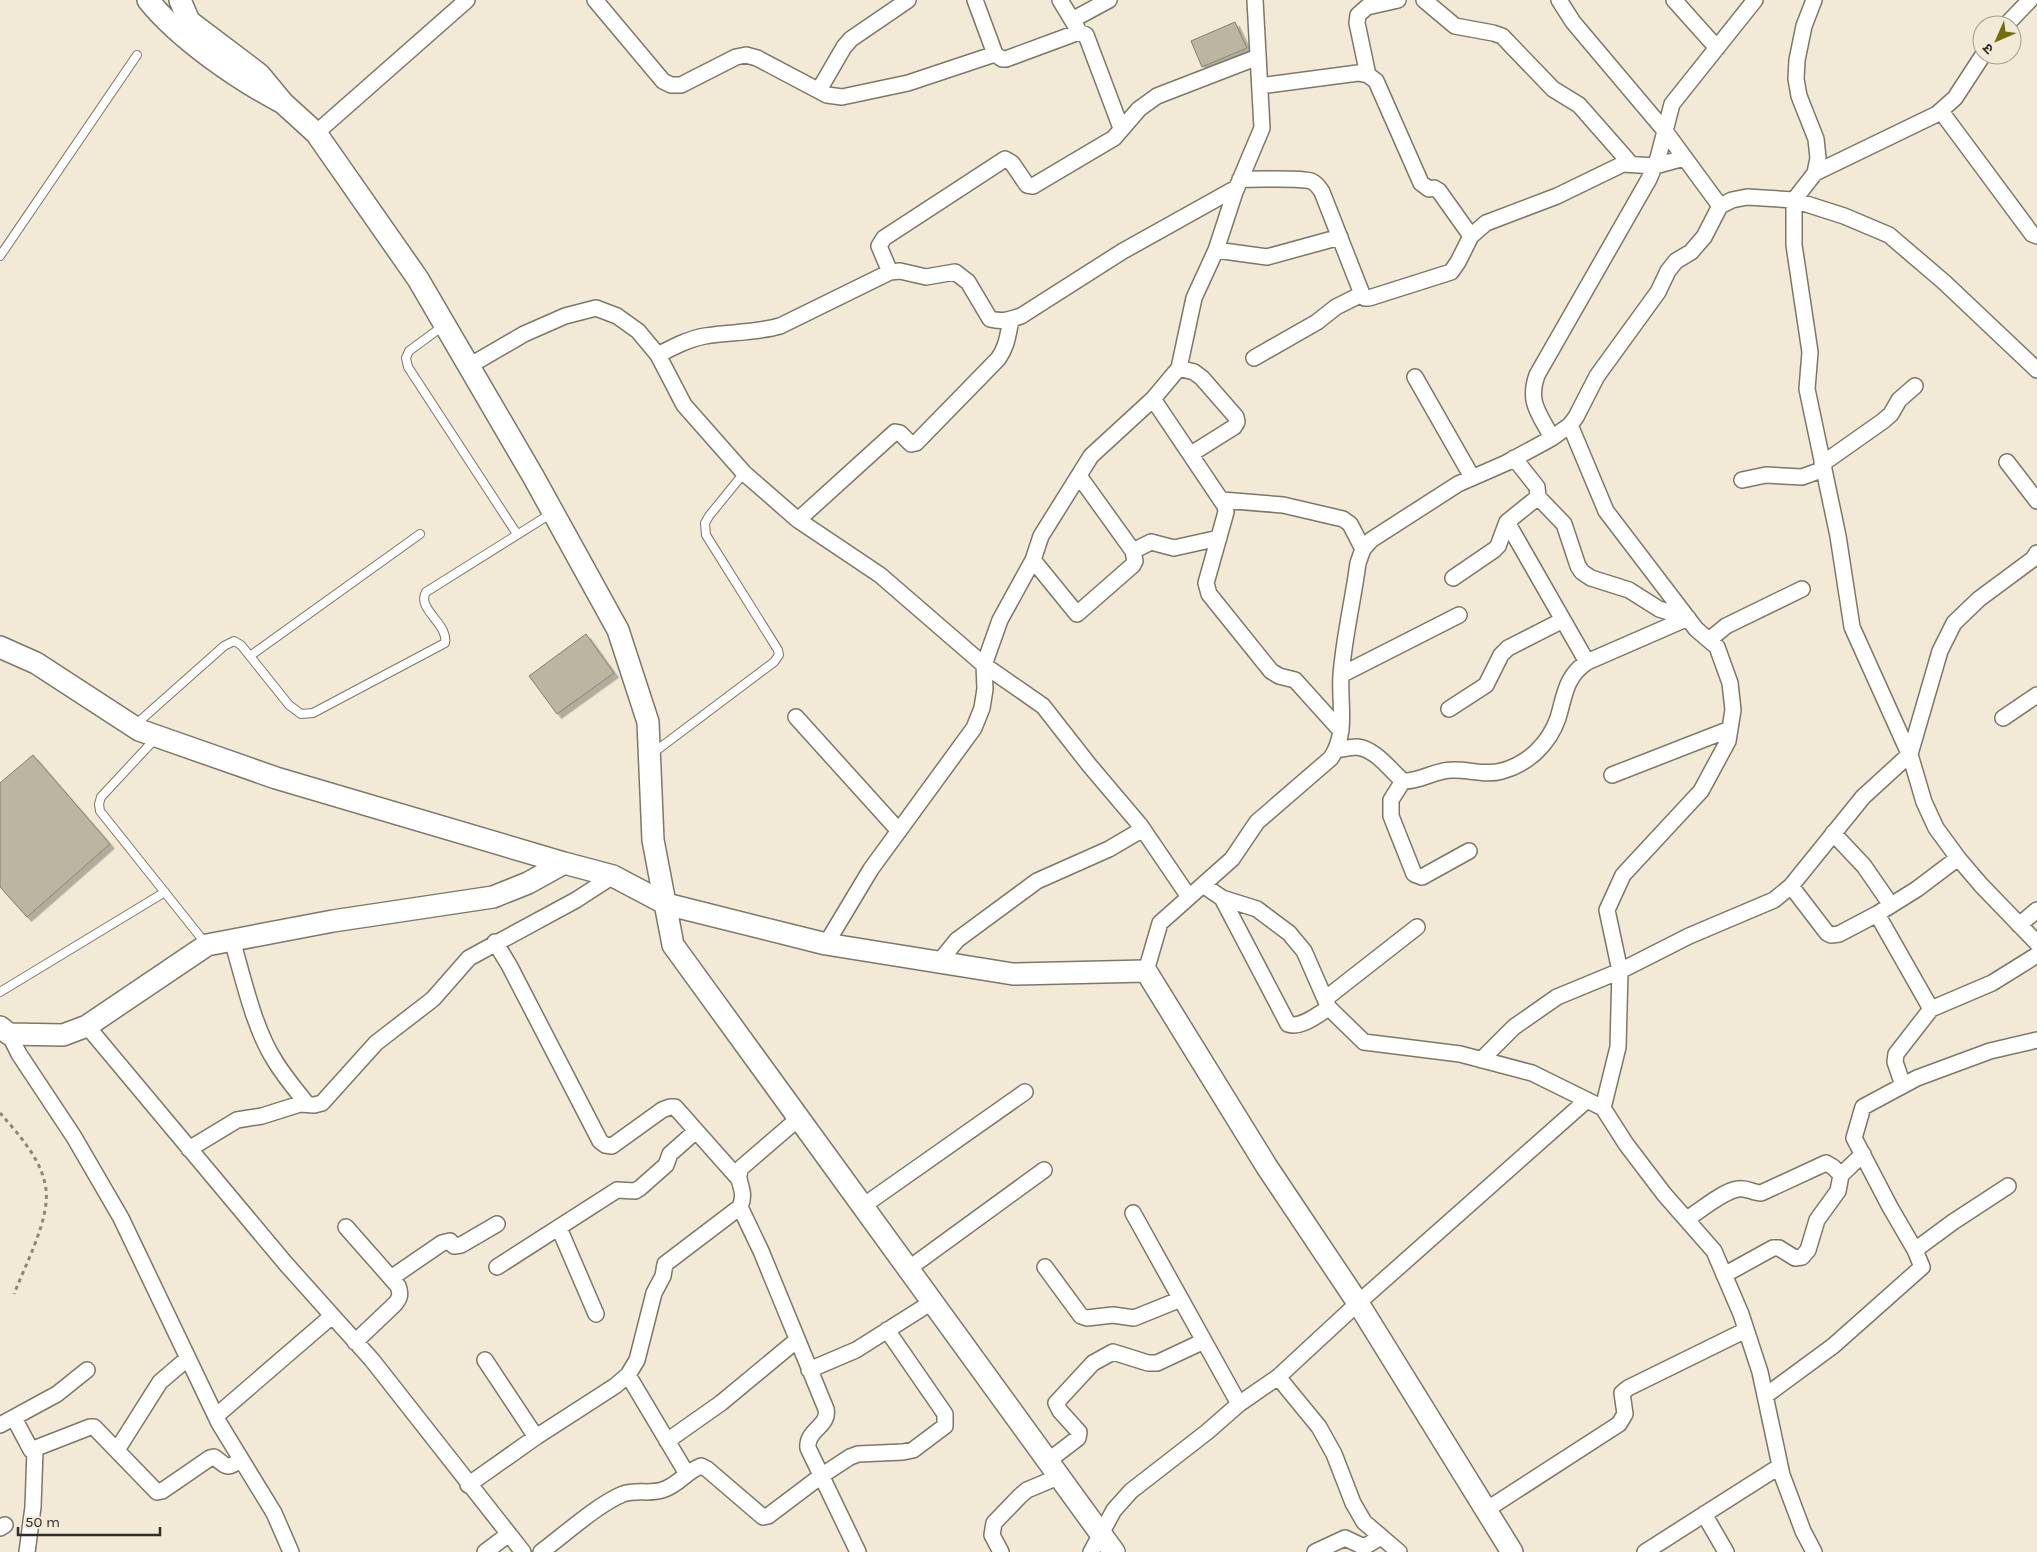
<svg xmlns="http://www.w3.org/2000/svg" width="2037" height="1552" viewBox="0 0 2037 1552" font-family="Karla,'Noto Sans Devanagari',sans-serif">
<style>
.building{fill:#bcb5a2;stroke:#847e6b;filter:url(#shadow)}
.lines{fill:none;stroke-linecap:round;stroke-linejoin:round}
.lane-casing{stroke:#7d7765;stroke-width:10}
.street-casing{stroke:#7d7765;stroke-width:18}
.secondary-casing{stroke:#7d7765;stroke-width:24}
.path{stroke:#8d877a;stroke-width:3;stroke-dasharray:4 4;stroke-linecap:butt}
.lane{stroke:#fff;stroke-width:8}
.street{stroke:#fff;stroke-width:15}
.secondary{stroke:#fff;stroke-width:21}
</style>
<defs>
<filter id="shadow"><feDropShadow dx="4.5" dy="4.5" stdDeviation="0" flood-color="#0004"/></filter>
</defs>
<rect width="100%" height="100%" fill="#f2ead6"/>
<path class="building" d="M1235 22 1247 48 1202 67 1191 41Z
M586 634 614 673 557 714 529 676Z
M33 755 110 844 27 917 0 887V783Z"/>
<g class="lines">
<defs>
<path id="lane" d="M0 256 137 55
M443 326 409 351 406 358 408 367 517 534
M250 656 420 534
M134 726 224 646 234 641 241 645 289 705 301 714 313 713 445 643C449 624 416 609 426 592L552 513
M155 739 101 797 99 804 100 811 206 944
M653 753 774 662 779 655 778 650 706 535 705 523 709 516 744 473
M0 992 165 892"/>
<path id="street" d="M595 0 663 81 671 85H681L736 57 746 55 757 58 827 95 842 97 908 83 995 54
M975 0 995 54 1002 59H1006L1079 32 1086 35 1121 128
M1060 0 1077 28
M1424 0 1455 26 1493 33 1502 36 1553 89 1579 105 1630 163
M1559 0 1573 22 1665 131 1720 206
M1674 0 1717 48
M1814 0 1804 26 1797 60 1796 79 1799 96 1816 139 1818 158 1815 173 1794 200V245L1810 352 1807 389 1838 536 1852 627 1911 758 1924 802 1936 828 1958 858 1981 885 2037 943
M1072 20 1109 0
M2006 25 2030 0
M1368 75 1357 23 1358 15 1367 7 1398 0
M1260 86 1358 73 1368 75 1376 81 1421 183 1429 189 1434 188 1439 191 1471 236
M819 90 844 47 851 39 908 0
M1937 114 1955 98 1983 55
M316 133 467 0
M1815 173 1937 114H1943L2032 234 2037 236
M1240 179C1256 180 1298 177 1311 181 1316 183 1319 187 1322 192L1362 294 1365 298H1369L1451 272 1458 262 1471 236 1486 223 1557 196 1623 164 1655 166 1684 158
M1216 250 1267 257 1340 237
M890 272 879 246 884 238 1005 159 1012 163 1027 185 1033 186 1114 138 1139 109 1157 96 1258 57
M658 355C673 347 688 339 705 336 730 332 755 333 780 326L890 272 900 271 926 277 955 272 968 282 990 319C1002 322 1010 320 1021 316L1123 251 1236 188
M1254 358 1317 322 1336 307 1362 294
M469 366 524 334 565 316 596 308 617 316 638 331 658 355 684 405 744 473 798 520 880 575 984 665 1043 706 1090 766 1140 825 1189 897
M1179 368 1194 372 1202 378 1236 417 1237 422 1234 427 1191 454
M1415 377 1472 477
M1153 399 1225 506 1226 512 1206 583 1209 594 1271 671 1279 676 1295 680 1341 731
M1570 425 1606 511 1696 629 1717 647 1730 683 1733 710 1728 741 1701 791 1623 875 1607 910 1620 971 1618 1047 1603 1108
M1552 438C1540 414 1527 403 1537 375L1649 179 1658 158 1672 104 1755 0
M2007 462 2037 501
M1822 464 1883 421 1891 414 1899 400 1915 386
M1742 480 1766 475 1802 477 1824 469
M1538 497 1564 524 1578 566 1582 572 1591 578 1629 590 1659 609 1688 618
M1222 500 1283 505 1343 519 1350 524 1363 549
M798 520 895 432 900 433 911 444 916 443 998 359C1007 347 1008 334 1011 320
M1507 522 1587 662
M1133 551 1151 542 1174 548 1219 538
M1033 560 1077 614 1133 565 1135 561 1133 551 1079 476
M1453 578 1494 550 1498 546 1507 522 1538 497 1537 487 1514 458
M1709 640 1726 626 1802 589
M1341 675 1459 615
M1449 709 1486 685 1501 655 1508 648 1563 620
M796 717 899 831
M2003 718 2037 695
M1337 750C1343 749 1351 747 1357 747 1376 749 1390 770 1403 781 1420 782 1435 770 1452 770 1468 769 1485 776 1502 771 1528 764 1549 744 1558 718 1565 695 1565 677 1587 662L1688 618
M1612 775 1730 729
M1403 781 1391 800V816L1414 874 1422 877 1469 851
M1833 833 1864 866 1891 905
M1203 885 1222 898 1257 909 1289 933 1304 951 1329 1008 1364 1042 1460 1054 1532 1073 1603 1108 1626 1144 1664 1194 1714 1251 1741 1314 1760 1372 1782 1475 1803 1531 1814 1552
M1791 886 1827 933 1831 935 1839 934 1877 914 1917 889 1958 858
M1222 898 1288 1024C1301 1029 1318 1014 1329 1008
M1877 914 1931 1009 1992 983 2037 955
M2019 925 2037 910
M232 940C243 977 254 1029 275 1061 284 1076 296 1090 307 1104
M495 942 509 965 600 1141 605 1145 612 1146 662 1110 670 1107H675L738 1178
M826 944 871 869 974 728 982 708 985 689 984 665 1000 620 1033 560 1041 536 1091 456 1153 399 1179 368 1194 298 1216 250 1235 192 1262 128 1255 0
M939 962 957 940 1037 881 1109 849 1143 829
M1146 971 1160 923 1232 859 1257 822 1331 758C1348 733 1339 703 1341 675 1344 637 1353 601 1358 563L1363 549 1371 540 1458 484 1506 463 1552 438 1570 425 1576 417 1597 376 1658 292 1668 271 1676 261 1691 252 1704 237 1720 206 1732 200 1747 197 1794 200 1844 216 1889 235 1944 282 2037 370
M1325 999 1417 927
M87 1026 286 1264 372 1360 523 1552
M9 1034 19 1054 74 1137 121 1218 219 1423 274 1513 291 1552
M1481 1060 1514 1027 1557 997 1620 971 1689 936 1774 900 1791 886 1863 797 1910 754 1940 651 1954 623 1979 599 2033 559 2037 553
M1903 1085 1895 1062 1896 1054 1931 1009
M189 1149 237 1120 262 1116 300 1104 314 1105 322 1103 376 1043 433 999 469 958 576 900 613 876
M863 1206 1025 1092
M740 1207 761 1251 826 1409C830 1426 806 1430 808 1448L858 1552
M1133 1213 1239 1404
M1687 1219C1701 1210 1723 1191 1738 1189 1746 1187 1753 1193 1761 1193L1826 1163 1833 1167 1841 1175
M346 1227 398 1286C401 1294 400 1298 395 1304L355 1342
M559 1228 596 1314
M1915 1250 1890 1207 1854 1138 1863 1107 1917 1078 1990 1051 2037 1040
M497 1267 617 1190 635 1191 640 1188 666 1165 670 1154 696 1131
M1045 1267 1081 1316 1087 1318 1113 1315 1134 1318 1181 1299
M908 1269 1044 1170
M1724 1275 1773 1248H1779L1795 1258 1802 1257 1808 1250 1817 1220 1838 1191 1841 1175 1863 1154
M391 1278 442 1243 450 1241 454 1246 461 1245 497 1224
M485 1360 536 1437
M809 1370 856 1350 932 1302
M628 1375 687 1474
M1278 1377 1319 1427 1334 1454 1353 1503 1364 1522 1399 1552
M1765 1396 1833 1346 1922 1267 1915 1250 1953 1222 2008 1186
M216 1416 332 1316
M14 1418 31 1450 90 1427H94L157 1492 162 1491 210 1458 214 1457C227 1466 226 1471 241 1459
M0 1425 57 1394 87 1370
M667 1441 721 1403 797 1340
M117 1450 160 1382 188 1358
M1048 1461 1078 1438 1079 1432 1060 1411 1056 1403 1093 1363 1113 1352 1148 1363H1157L1204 1341
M468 1485 536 1437 615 1386 628 1375 637 1360 654 1293 663 1276 665 1264 740 1207C748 1188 734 1183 741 1168L799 1118
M1486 1510 1619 1424 1625 1414 1622 1393 1628 1388 1746 1330
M1704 1514 1726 1552
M0 1528 5 1525
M27 1552 33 1507 35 1450
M485 1552 509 1534
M541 1552C564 1535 598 1504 623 1494 637 1489 652 1495 665 1489 679 1484 687 1471 701 1466L707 1469 763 1517 768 1516 821 1476 850 1457 858 1454 903 1452 913 1450 945 1426V1414L887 1330
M1001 1552 992 1535 994 1523 1020 1496 1027 1490 1058 1477
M1091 1552 1114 1510 1131 1491 1207 1432 1239 1404 1278 1377 1358 1303 1587 1100
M1315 1552 1345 1538 1364 1547 1381 1537
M1645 1552 1780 1466"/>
<path id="secondary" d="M148 0C179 39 239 80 283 103L259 74 189 21 180 0
M283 103 316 133 418 279 533 476 618 630 648 722 653 840 673 945 1114 1552
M0 647 36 663 139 730 276 778 564 863 613 876 666 904 826 944 1013 974 1146 971 1267 1167 1358 1303 1512 1552
M0 1027 9 1034 63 1035 87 1026 207 945 333 921 493 897 528 883 564 863"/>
</defs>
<use href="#lane" class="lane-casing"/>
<use href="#street" class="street-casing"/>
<use href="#secondary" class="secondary-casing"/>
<path class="path" d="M0 1113C21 1137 50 1168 46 1203 43 1232 25 1266 14 1294"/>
<use href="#lane" class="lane"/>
<use href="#street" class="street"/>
<use href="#secondary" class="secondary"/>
</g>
<g transform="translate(1997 40) rotate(225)"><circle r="24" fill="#f2ead6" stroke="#a59f90"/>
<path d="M0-4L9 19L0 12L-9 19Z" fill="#746d0b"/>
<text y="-8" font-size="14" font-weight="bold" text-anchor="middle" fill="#312e27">उ</text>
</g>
<path d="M18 1527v8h142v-8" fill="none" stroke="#312e27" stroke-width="2.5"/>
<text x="25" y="1527" font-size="15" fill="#312e27" stroke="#f2ead6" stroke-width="4" paint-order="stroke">50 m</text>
</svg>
